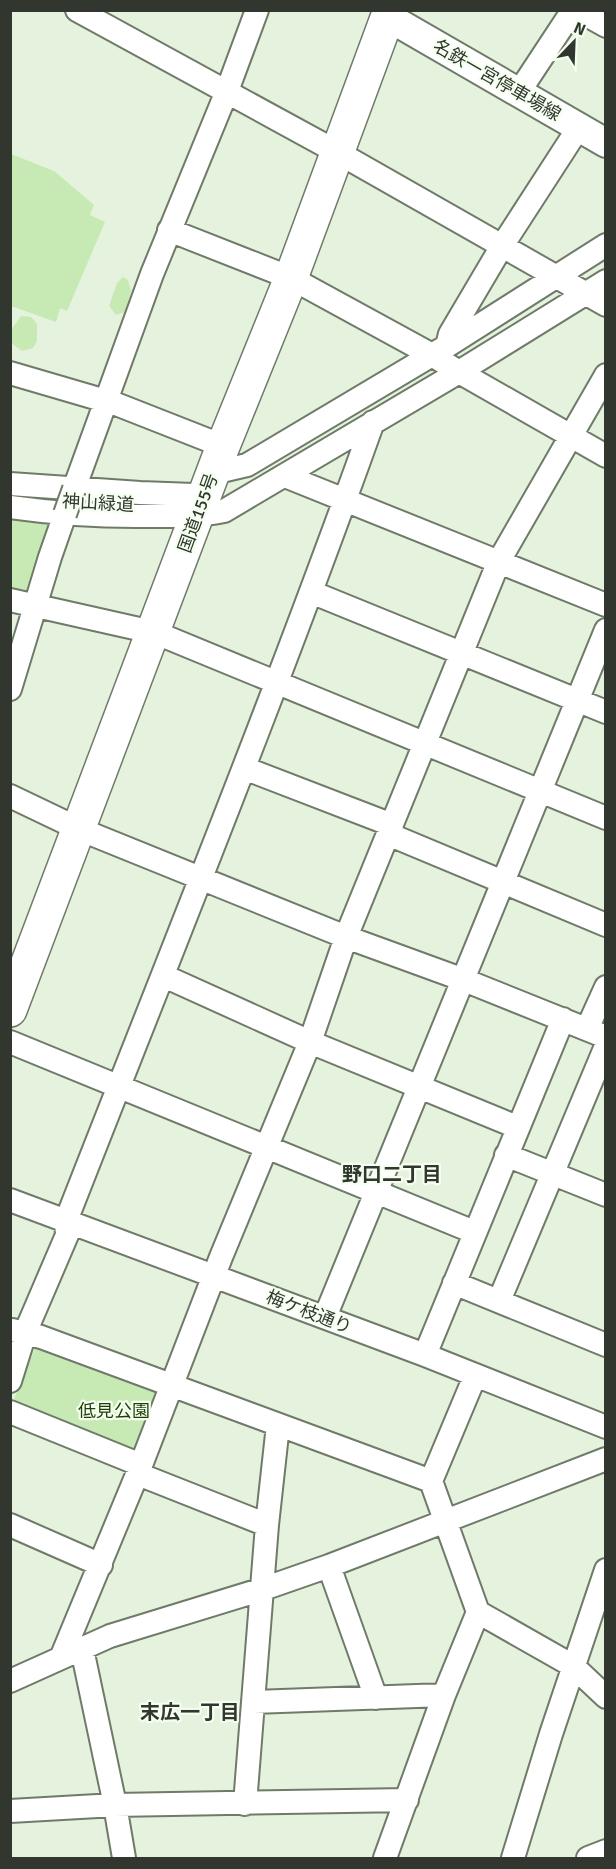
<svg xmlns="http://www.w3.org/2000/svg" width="616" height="1869" viewBox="0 0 616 1869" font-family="Signika,'Noto Sans JP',sans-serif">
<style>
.green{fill:#c7eab4}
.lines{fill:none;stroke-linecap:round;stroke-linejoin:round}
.minor-casing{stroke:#6f7a69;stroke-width:26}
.major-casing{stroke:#6f7a69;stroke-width:32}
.highway-casing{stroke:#6f7a69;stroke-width:36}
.minor{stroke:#fff;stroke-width:22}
.major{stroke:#fff;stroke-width:28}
.highway{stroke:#fff;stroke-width:33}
.minor-bridge-casing{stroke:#6f7a69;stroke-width:26;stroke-linecap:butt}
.minor-bridge{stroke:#fff;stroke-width:22}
.labels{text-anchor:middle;stroke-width:4.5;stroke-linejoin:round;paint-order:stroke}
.street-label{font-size:18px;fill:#31362f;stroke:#f4ffef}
.park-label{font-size:18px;fill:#1f3f06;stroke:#f4ffef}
.neighbourhood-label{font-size:20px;font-weight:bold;fill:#31362f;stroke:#f4ffef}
</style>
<rect width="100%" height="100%" fill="#e5f2de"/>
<path class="green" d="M11 154 54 171 94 205 90 215 105 222 67 311 60 308 56 322 11 306Z
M123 277 128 280 131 291 125 312 116 315 109 306 117 283Z
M21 316 31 317 37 324V341L33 348 22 351 10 342 11 330Z
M11 510 61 517 33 603 11 597Z
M37 1344 159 1391 136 1457 11 1406Z"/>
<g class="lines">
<defs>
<path id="minor" d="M77 10 337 152 606 305
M572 10 588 16 606 26
M519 92 573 10
M169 230 291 278 432 355 459 372 606 456
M447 346 450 334 502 246 579 127
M10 373 116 404 223 446
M213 473 247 465 447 346 606 245
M285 476 606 605
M10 484 140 493 194 495 207 491
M74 489 152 274 227 91 257 10
M10 507C53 513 94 516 136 516 166 516 194 517 224 511L459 372 606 281
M311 592 606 712
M10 600 139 629 166 637 606 818
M10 689 50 557 65 514
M244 768 392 825
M10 796 79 829 346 937 464 980 606 1037
M388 834 606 925
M164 976 310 1042 517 1127
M587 1029 606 987
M10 1042 474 1232
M506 1155 606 1195
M10 1200 425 1355 606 1427
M454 1283 606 1345
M499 1301 606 1046
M325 1317 606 630
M12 1330 41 1337 431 1481 478 1612 444 1695 385 1858
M425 1355 563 1019
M10 1381 25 1333 67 1235 66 1221C170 955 277 691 373 422
M10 1412 141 1465
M138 1474 267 1525
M431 1481 475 1376
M10 1525 101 1565
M329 1566 376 1698
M478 1612 573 1666 606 1697
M82 1649 115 1805 124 1858
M61 1658 141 1465 221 1257 310 1042 346 937 499 561 606 375
M10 1681 110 1636 263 1589 329 1566 606 1459
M253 1702 444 1695
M245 1804 267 1525 278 1425
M10 1811 115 1805 407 1800
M513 1858 551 1734 606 1570
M588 1858 606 1851"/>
<path id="major" d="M388 17 606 143"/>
<path id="highway" d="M10 1010 223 446 291 278 390 10"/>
</defs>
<use href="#minor" class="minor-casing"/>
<use href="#major" class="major-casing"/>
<use href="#highway" class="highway-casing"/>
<use href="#minor" class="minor"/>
<use href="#major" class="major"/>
<use href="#highway" class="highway"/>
<defs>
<path id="minor-bridge" d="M65 514 74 489"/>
</defs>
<use href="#minor-bridge" class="minor-bridge-casing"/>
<use href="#minor-bridge" class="minor-bridge"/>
</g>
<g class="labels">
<g class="street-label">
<text transform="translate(497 80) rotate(30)" y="6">名鉄一宮停車場線</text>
<text transform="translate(98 503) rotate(3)" y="6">神山緑道</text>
<text transform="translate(198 513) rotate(-70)" y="6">国道155号</text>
<text transform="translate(309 1312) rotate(21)" y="6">梅ケ枝通り</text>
</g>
<g class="park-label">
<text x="114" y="1417">低見公園</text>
</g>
<g class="neighbourhood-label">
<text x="392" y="1181">野口二丁目</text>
<text x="190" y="1719">末広一丁目</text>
</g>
</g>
<rect width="616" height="1869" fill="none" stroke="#31362f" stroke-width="24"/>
<g transform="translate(574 42) rotate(23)" stroke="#f4ffef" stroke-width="4.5" paint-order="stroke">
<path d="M0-4.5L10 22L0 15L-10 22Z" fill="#31362f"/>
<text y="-9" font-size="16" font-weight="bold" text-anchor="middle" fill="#31362f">N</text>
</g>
</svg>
